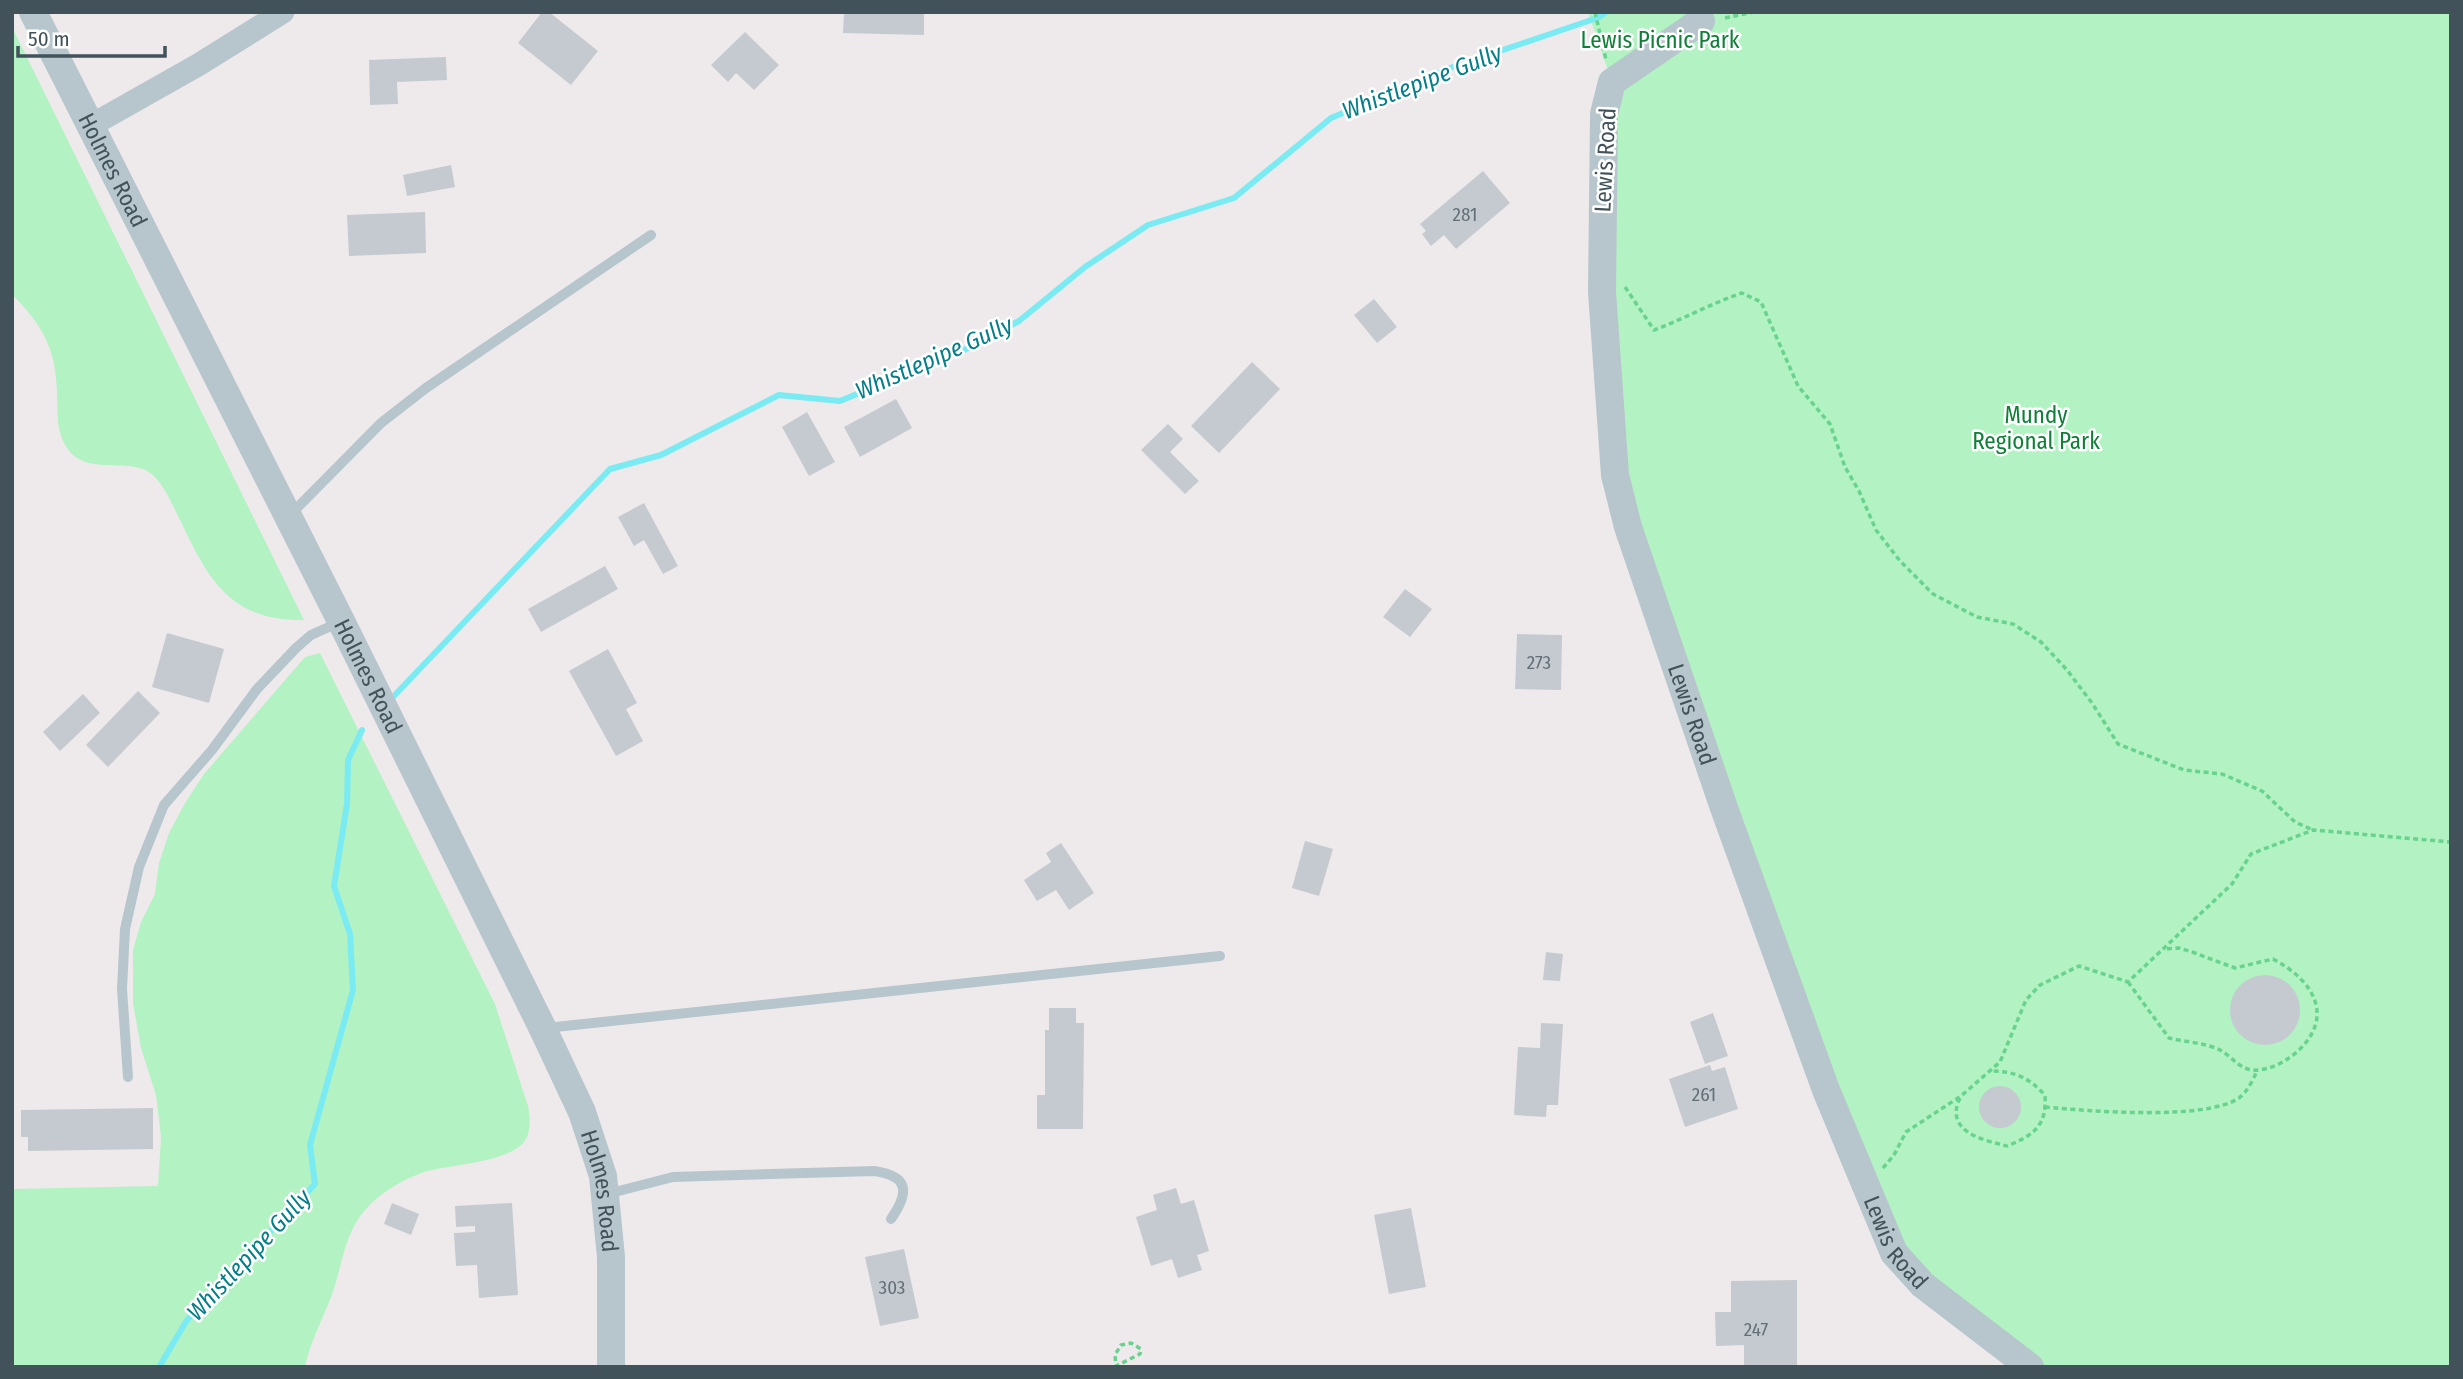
<svg xmlns="http://www.w3.org/2000/svg" width="2463" height="1379" viewBox="0 0 2463 1379" font-family="'Fira Sans Condensed',sans-serif">
<style>
.green{fill:#b3f2c2}
.lines{fill:none;stroke-linecap:round;stroke-linejoin:round}
.stream{stroke:#7bebf3;stroke-width:6}
.building{fill:#c4cacf}
.path{stroke:#68d38f;stroke-width:3.5;stroke-dasharray:5 3.5;stroke-linecap:butt}
.service{stroke:#b7c6cc;stroke-width:10}
.minor{stroke:#b7c6cc;stroke-width:23}
.tertiary{stroke:#b7c6cc;stroke-width:28}
.labels{text-anchor:middle;stroke-width:5;stroke-linejoin:round;paint-order:stroke}
.number-label{font-size:19px;fill:#627077}
.park-label{font-size:23px;fill:#0e8037;stroke:#fff}
.street-label{font-size:23px;fill:#42525a;stroke:#fff}
.water-label{font-size:24px;font-style:italic;fill:#047e88;stroke:#fff}
</style>
<rect width="100%" height="100%" fill="#eeeaeb"/>
<path class="green" d="M1588 12H2451V1367H2025L1894 1253 1615 475 1612 82Z
M12 27 304 620C233 621 210 583 183 526 174 509 167 489 153 475 130 454 81 481 63 441 56 425 58 410 57 393 56 349 43 326 12 294Z
M320 653 495 1004 528 1106C530 1116 531 1127 527 1137 516 1163 449 1164 424 1172 402 1180 381 1192 366 1209 344 1232 342 1269 331 1297 322 1321 310 1342 305 1367H12V1189L158 1186 161 1137 156 1095 141 1048 133 1003V950L141 922 155 894 159 863 169 833 185 803 204 774 305 657Z"/>
<g class="lines">
<path class="stream" d="M1599 17 1606 12
M392 698 610 469 661 455 779 395 840 401 964 350 1019 321 1085 267 1148 225 1234 198 1331 118 1453 67 1594 19
M159 1367 187 1320 315 1184 310 1145 353 990 350 934 334 886 347 804 348 760 362 730"/>
</g>
<path class="building" d="M542 12H549L598 51 571 85 518 43Z
M844 12H924V35L843 33Z
M745 32 779 65 754 90 736 73 728 82 711 65Z
M446 57 447 80 397 82 398 104 370 105 369 60Z
M451 165 455 187 407 196 403 175Z
M1483 171 1510 203 1456 249 1444 235 1431 246 1422 234 1426 231 1420 224Z
M425 212 426 253 349 256 347 215Z
M1374 299 1397 327 1377 343 1354 315Z
M1252 362 1280 389 1219 453 1191 426Z
M896 399 912 428 860 457 844 427Z
M807 412 835 462 809 476 782 427Z
M1168 424 1183 439 1170 452 1199 481 1185 494 1141 450Z
M644 503 678 566 663 574 644 540 634 546 618 517Z
M605 566 618 589 541 632 528 609Z
M1405 589 1432 609 1410 637 1383 617Z
M167 633 224 649 209 703 152 687Z
M1517 634 1562 635 1561 690 1515 689Z
M608 649 637 703 626 709 643 741 616 756 569 671Z
M138 691 160 713 108 767 86 745Z
M83 694 100 713 60 751 43 732Z
M1305 841 1333 849 1319 896 1292 888Z
M1061 843 1094 893 1069 910 1056 890 1037 901 1024 880 1051 862 1046 853Z
M1546 952 1563 954 1560 981 1543 980Z
M2230 1010a35 35 0 1 1 70 0a35 35 0 1 1-70 0Z
M1049 1008H1076V1023H1084L1083 1129H1037V1095H1045V1030H1049Z
M1713 1013 1728 1056 1705 1064 1690 1022Z
M1541 1023 1563 1024 1558 1105H1547L1546 1117 1514 1115 1518 1047 1540 1048Z
M1710 1065 1712 1071 1725 1067 1738 1109 1685 1127 1669 1079Z
M1979 1107a21 21 0 1 1 42 0a21 21 0 1 1-42 0Z
M153 1108V1149L28 1151V1137H21V1110Z
M1176 1188 1181 1204 1194 1200 1209 1251 1197 1255 1202 1270 1178 1278 1172 1259 1151 1266 1136 1217 1157 1210 1153 1195Z
M392 1203 419 1214 411 1235 384 1224Z
M512 1203 518 1295 479 1298 477 1265 456 1266 454 1233 475 1232V1226L456 1227 455 1206Z
M1411 1208 1426 1287 1389 1294 1374 1215Z
M904 1249 919 1318 880 1326 865 1257Z
M1797 1280V1367H1744V1345L1716 1346 1715 1312H1731V1281Z"/>
<g class="lines">
<path class="path" d="M1595 12 1606 60
M1725 18 1754 12
M1625 287 1654 330C1684 319 1712 303 1742 293L1761 302 1798 386 1830 424 1845 467 1859 491 1876 530 1900 561 1933 594 1977 617 2013 624 2041 642 2067 670 2092 703 2118 744 2184 770 2222 774 2262 791 2295 822 2313 830
M2128 982 2169 1038C2185 1042 2208 1043 2222 1051 2234 1059 2242 1072 2259 1070 2274 1068 2286 1061 2297 1052 2336 1016 2313 980 2273 959L2235 968 2195 953 2179 948 2165 949
M1960 1098C1944 1131 1982 1140 2007 1146 2034 1135 2047 1126 2045 1095 2028 1077 2014 1071 1990 1071
M2045 1107C2089 1111 2205 1121 2239 1098 2247 1092 2253 1080 2257 1071
M1883 1168 1894 1155 1906 1132 1961 1096 2000 1062 2026 1000 2040 985 2079 966 2128 982 2232 884 2251 854 2313 830 2451 842
M1115 1367 1116 1366 1140 1354 1141 1349 1131 1343 1121 1345 1115 1355 1116 1366"/>
<path class="service" d="M290 515 381 423 426 388 651 235
M546 1028 1220 956
M128 1077 122 989 125 929 139 867 164 805 212 750 257 689 296 648 311 635 340 622
M607 1194 673 1177 874 1171C910 1176 909 1193 891 1219"/>
<path class="minor" d="M90 126 198 65 283 12"/>
<g class="tertiary">
<path id="s1" d="M33 12 341 621 543 1029 582 1112 603 1176 611 1257V1367"/>
<path id="s2" d="M1701 21 1612 82 1604 114 1602 292 1615 475 1628 527 1724 808 1826 1090 1894 1253 1923 1285 2030 1367"/>
</g>
</g>
<g class="labels">
<g class="number-label">
<text x="1465" y="221">281</text>
<text x="1539" y="669">273</text>
<text x="1704" y="1101">261</text>
<text x="892" y="1294">303</text>
<text x="1756" y="1336">247</text>
</g>
<g class="park-label">
<text x="1660" y="48">Lewis Picnic Park</text>
<text x="2036" y="423">Mundy<tspan x="2036" dy="26">Regional Park</tspan></text>
</g>
<g class="street-label">
<text transform="translate(1605 160) rotate(-87)" y="8">Lewis Road</text>
<text dy="8" stroke="none"><textPath href="#s1" startOffset="177">Holmes Road</textPath></text>
<text dy="8" stroke="none"><textPath href="#s1" startOffset="744">Holmes Road</textPath></text>
<text dy="8" stroke="none"><textPath href="#s2" startOffset="754">Lewis Road</textPath></text>
<text dy="8" stroke="none"><textPath href="#s1" startOffset="1311">Holmes Road</textPath></text>
<text dy="8" stroke="none"><textPath href="#s2" startOffset="1321">Lewis Road</textPath></text>
</g>
<g class="water-label">
<text transform="translate(1422 82) rotate(-21)" y="8">Whistlepipe Gully</text>
<text transform="translate(934 358) rotate(-24)" y="8">Whistlepipe Gully</text>
<text transform="translate(249 1255) rotate(-47)" y="8">Whistlepipe Gully</text>
</g>
</g>
<rect width="2463" height="1379" fill="none" stroke="#42525a" stroke-width="28"/>
<path d="M18 46v10h147v-10" fill="none" stroke="#42525a" stroke-width="3.5"/>
<text x="28" y="46" font-size="21" fill="#42525a" stroke="#ffffff" stroke-width="5" paint-order="stroke">50 m</text>
</svg>
